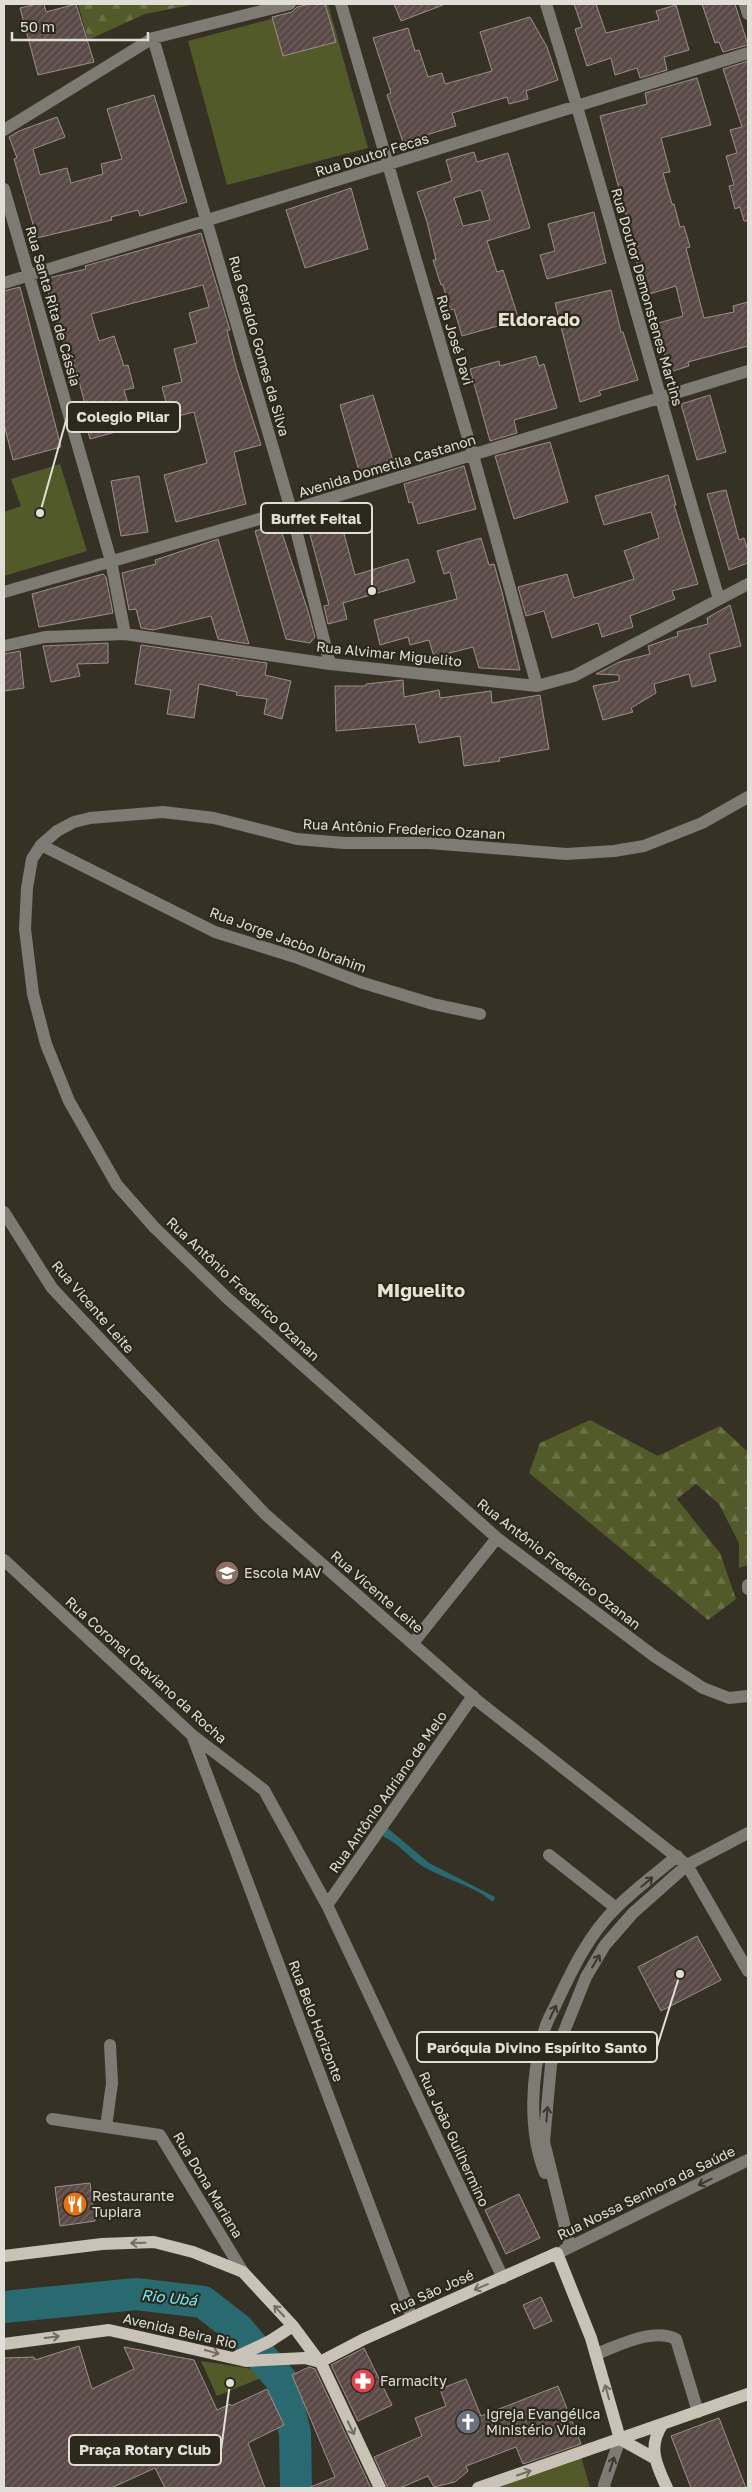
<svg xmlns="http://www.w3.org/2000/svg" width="752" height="2492" viewBox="0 0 752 2492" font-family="'Golos Text',sans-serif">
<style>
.green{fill:#525a29}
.forest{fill:url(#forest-firs)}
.water{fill:#286a70}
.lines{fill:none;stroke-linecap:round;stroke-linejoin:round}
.river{stroke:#286a70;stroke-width:32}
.building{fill:url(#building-hatch);stroke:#9f8d8b;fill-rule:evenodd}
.minor{stroke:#7e7a74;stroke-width:12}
.major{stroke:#c9c2b6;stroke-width:12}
.oneway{stroke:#3c382e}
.oneway2{stroke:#726d61}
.labels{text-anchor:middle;stroke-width:4.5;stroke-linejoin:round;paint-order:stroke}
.street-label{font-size:14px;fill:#e0ded6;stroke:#2b281c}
.poi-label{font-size:14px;fill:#e0ded6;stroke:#2b281c;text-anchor:start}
.water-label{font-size:15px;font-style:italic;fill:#72effc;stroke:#2b281c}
.district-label{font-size:19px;font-weight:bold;fill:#e6e3d2;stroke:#2b281c}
.leader{fill:none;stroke:#e0ded6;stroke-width:2}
.callout-dot{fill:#e0ded6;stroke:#2b281c;stroke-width:2}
.callout{fill:#2b281c;stroke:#e0ded6;stroke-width:2}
.callout-label{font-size:15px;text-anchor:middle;font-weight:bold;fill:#e0ded6}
</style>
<defs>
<pattern id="forest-firs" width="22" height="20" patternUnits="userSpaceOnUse" patternTransform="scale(1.25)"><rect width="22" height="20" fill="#525a29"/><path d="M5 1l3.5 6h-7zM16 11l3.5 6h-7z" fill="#6b7147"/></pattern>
<pattern id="building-hatch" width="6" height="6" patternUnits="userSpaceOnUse" patternTransform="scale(1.25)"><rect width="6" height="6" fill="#594947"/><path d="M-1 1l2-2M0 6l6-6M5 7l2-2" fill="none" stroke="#716361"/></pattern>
</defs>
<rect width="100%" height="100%" fill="#353225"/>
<path class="green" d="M328 4 368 148 227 185 188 41Z
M60 464 87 551 4 576V512L21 506 11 479Z
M201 2361 260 2370 266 2376 217 2396Z
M581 2456 590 2488H497Z"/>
<path class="forest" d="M78 4H196L145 14 88 40Z
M590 1420 658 1456 720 1426 748 1452V1504L746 1505 748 1509V1565L739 1568V1543L719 1504 696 1484 677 1499 720 1553 736 1599 708 1620 529 1473 540 1443Z"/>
<path class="water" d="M385 1826 429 1863 495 1897 493 1902C473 1885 446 1880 424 1867 410 1859 400 1844 384 1837L382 1831Z"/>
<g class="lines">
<path class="river" d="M4 2307 136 2294 203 2302 239 2330 282 2381 295 2433 296 2488"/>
</g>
<path class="building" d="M37 4H44L46 12 76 4 94 62 38 75 20 8Z
M310 4H325L336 42 283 56 272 17 292 12 297 7Z
M394 4H443V5L401 21Z
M574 4H596L606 33 659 20 656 11 676 5 689 50 664 57 667 70 640 78 637 68 615 75 611 58 587 66 575 29 582 27Z
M702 4H735L748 45 723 52 719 42 715 43Z
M530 17 547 47 558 80 526 91 528 99 509 104 507 97 452 113 456 126 403 142 387 95 391 93 373 38 408 28 415 51 419 50 428 77 442 73 445 84 492 71 480 32Z
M748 61V221H744L740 207 735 209 729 186 734 185 726 156 737 153 730 130 742 127 723 69Z
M697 78 711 125 661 138 670 172 663 173 672 204H674L680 227 684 226 690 247 686 248 704 318 734 312 733 306 748 302V346L688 362 689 366 670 372 655 324 683 316 676 286 646 295 631 241 634 240 625 211 618 212 614 195 620 193 600 116 647 104 645 93Z
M154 95 187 202 140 216 138 210 111 217 112 220 37 238 14 159 17 158 9 137 19 131 57 117 65 137 33 149 40 175 67 168 71 183 103 174 101 164 122 159 107 109Z
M474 152 477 162 508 153 530 228 487 241 497 272 503 270 519 320 462 336 454 309 450 310 443 285H441L433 260H436L427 222 417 192 452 181 446 160ZM481 190 490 220 463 226 454 198Z
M351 188 368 249 305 268 286 210Z
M594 212 606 263 547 279 540 255 555 251 548 224Z
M201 233 230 330H227L236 367 261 445 234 452 246 504 176 522 164 475 207 463 194 412 170 418 162 387 182 382 174 349 197 343 189 313 209 307 203 285 91 314 99 341 114 336 124 366 128 365 134 388 124 390 130 410 127 411 130 428 90 439 82 409 86 408 76 370 67 344 64 345 44 279 86 269 85 266Z
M20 287 61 447 13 460 4 424V291Z
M611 290 621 332H623L638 380 599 391 601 395 580 402 555 303Z
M536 356 539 366 544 364 557 408 514 420 517 433 490 441 470 369 499 361 500 366Z
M373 395 393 461 359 471 340 405Z
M710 395 726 452 697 460 681 404Z
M550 442 568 502 514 519 495 456Z
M464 466 476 509 418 524 412 502 409 503 404 484Z
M668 475 676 505H674L698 584 672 591 675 599 630 616 633 627 602 637 598 623 552 638 544 611 526 616 518 587 567 574 574 598 634 579 624 551 659 538 651 512 604 525 595 496Z
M139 476 148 532 121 536 111 481Z
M726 490 739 540 744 538 748 551V563L729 570 707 494Z
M337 507 355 575 408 559 415 582 343 603 347 619 328 624 324 606 329 605 305 516Z
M279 524 308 611 315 637 310 643 286 639 255 531Z
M481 538 489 565 494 564 502 592 520 670 479 668 473 647 434 657 429 640 410 645 408 637 380 645 374 620 457 599 450 572 444 574 437 551Z
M218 539 249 644 218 639 211 616 153 630 141 628 136 609 129 610 122 573 156 564 155 560Z
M103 574 106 577 113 613 39 627 32 594Z
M730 605 741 646 709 654 716 681 692 687 689 674 654 684 656 693 631 708 633 712 603 720 593 686 619 681V675L596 674 619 662 650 654 648 646 678 636 677 632 708 624 707 618Z
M108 643V663L77 664 80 676 51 682 43 646Z
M141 645 267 663 265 675 291 681 282 719 264 714 267 699 236 695 237 692 199 684 194 718 167 714 171 690 135 684Z
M20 651 24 688 4 691V654Z
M403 680 404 697 439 690 440 698 491 691 492 703 540 695 549 749 499 758 500 761 464 766 460 736 419 743 415 724 336 731 335 686H366V684Z
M697 1936 721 1980 661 2011 638 1967Z
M90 2183 95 2221 60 2226 55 2187Z
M519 2194 540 2238 506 2254 485 2210Z
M541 2297 552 2321 534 2329 523 2305Z
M79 2346 92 2389 134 2369 124 2347 194 2360 217 2410 230 2404 231 2406 267 2389 284 2425 248 2443 265 2488H165L155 2468 111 2488H4V2358L34 2357 35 2360Z
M364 2348 392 2405 358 2421 331 2365Z
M309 2367 315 2369 371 2488H308L335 2477 292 2375Z
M466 2379 481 2416 558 2386 581 2444 523 2464 516 2447 466 2466 468 2471 455 2482 434 2487 428 2476 400 2488H388L374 2457 422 2436 415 2418 446 2406 440 2389Z
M719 2418 746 2488H691L671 2436Z"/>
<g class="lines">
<path class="minor" d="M341 4 473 455 537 686
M546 4C607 201 660 401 719 599
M745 4 748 14
M153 38 291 510 330 664
M4 130 153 38 290 4
M4 189 111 561 125 634
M4 283 748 53
M4 592 291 510 748 371
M4 646 45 637 125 634 330 664 537 686 574 676 748 584
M748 797 702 823 644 846 614 851 566 854 429 843H344L297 839 214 818 163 812 90 818 74 822 57 831 41 845 32 859 27 888 25 929 33 994 46 1044 69 1101 117 1185 154 1227 227 1298 497 1538 654 1656 703 1688 729 1698 748 1696
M41 845 215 932 295 957 360 982 433 1004 480 1014
M4 1212 52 1288 265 1514 479 1702 687 1865 748 1971
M4 1560 192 1735 264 1790 327 1905 503 2278
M748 1585V1589
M413 1643 497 1538
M192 1735 412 2318
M549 1855 616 1908
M327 1905 473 1696
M52 2119 160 2135 243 2272
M106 2127 112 2083 110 2045
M545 2173C528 2131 531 2075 544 2032 546 2022 552 2013 556 2004 572 1970 589 1934 616 1908 635 1889 657 1873 677 1856
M570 2247 544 2142 551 2064 586 1977 605 1945 633 1913 687 1865 748 1833
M564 2250 748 2160
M596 2354C618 2346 653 2327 676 2339L698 2412
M605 2488 604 2485 620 2439"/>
<path class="major" d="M4 2256 102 2244 154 2242 193 2252 243 2272 293 2326 322 2365 380 2488
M4 2344 109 2330 246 2361 305 2358 320 2362
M234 2358 270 2341 293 2326
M320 2362 364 2339 557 2253 591 2338 620 2439 654 2458
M662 2425C647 2448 657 2466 667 2488
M478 2488 748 2394"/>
</g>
<defs><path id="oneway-shaft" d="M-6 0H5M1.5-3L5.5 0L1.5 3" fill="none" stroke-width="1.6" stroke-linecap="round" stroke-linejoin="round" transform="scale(1.25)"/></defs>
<g class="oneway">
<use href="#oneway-shaft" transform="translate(647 1882) rotate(-40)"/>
<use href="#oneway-shaft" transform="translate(596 1961) rotate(-59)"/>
<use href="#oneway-shaft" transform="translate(553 2012) rotate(-64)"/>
<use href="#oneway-shaft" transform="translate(547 2114) rotate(-85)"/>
<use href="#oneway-shaft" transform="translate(705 2182) rotate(154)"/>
<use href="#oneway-shaft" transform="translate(612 2464) rotate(-72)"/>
</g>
<g class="oneway2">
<use href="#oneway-shaft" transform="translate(138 2243) rotate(179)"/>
<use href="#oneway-shaft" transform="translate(481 2287) rotate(157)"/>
<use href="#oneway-shaft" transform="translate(279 2311) rotate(-133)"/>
<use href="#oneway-shaft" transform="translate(52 2337) rotate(-7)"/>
<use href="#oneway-shaft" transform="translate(212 2352) rotate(15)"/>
<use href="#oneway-shaft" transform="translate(607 2392) rotate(-106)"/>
<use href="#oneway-shaft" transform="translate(351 2428) rotate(64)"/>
<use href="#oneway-shaft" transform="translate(524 2473) rotate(-19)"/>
</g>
<defs>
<symbol id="school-disc" viewBox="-11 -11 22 22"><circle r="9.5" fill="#8d6e63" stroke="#2b281c"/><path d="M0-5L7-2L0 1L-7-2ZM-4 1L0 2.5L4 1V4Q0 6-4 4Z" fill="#fff"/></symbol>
<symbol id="restaurant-disc" viewBox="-11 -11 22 22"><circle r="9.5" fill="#e8710a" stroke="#2b281c"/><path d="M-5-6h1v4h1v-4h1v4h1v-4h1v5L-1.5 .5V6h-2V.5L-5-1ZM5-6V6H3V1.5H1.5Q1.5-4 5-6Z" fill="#fff"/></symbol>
<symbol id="pharmacy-disc" viewBox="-11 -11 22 22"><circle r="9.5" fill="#e0444e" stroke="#2b281c"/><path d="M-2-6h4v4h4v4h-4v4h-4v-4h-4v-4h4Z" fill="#fff"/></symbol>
<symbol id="church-disc" viewBox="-11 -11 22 22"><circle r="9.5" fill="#6b7280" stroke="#2b281c"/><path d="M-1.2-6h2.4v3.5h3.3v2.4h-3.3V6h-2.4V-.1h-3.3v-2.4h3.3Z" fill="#fff"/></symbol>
</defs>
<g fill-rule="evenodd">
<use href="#school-disc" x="213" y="1559" width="28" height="28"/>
<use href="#restaurant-disc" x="61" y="2190" width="28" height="28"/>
<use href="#pharmacy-disc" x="349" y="2367" width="28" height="28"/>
<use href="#church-disc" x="454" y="2408" width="28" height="28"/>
</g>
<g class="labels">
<g class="street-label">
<text transform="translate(372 155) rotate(-17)" y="5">Rua Doutor Fecas</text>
<text transform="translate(647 297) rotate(74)" y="5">Rua Doutor Demonstenes Martins</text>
<text transform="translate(53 306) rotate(74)" y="5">Rua Santa Rita de Cássia</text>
<text transform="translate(455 340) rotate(73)" y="5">Rua José Davi</text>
<text transform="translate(259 346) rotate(74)" y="5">Rua Geraldo Gomes da Silva</text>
<text transform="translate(387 466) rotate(-17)" y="5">Avenida Dometila Castanon</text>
<text transform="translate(389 654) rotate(6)" y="5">Rua Alvimar Miguelito</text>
<text transform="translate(404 829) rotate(3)" y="5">Rua Antônio Frederico Ozanan</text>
<text transform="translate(288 940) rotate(20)" y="5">Rua Jorge Jacbo Ibrahim</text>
<text transform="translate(243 1289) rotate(43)" y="5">Rua Antônio Frederico Ozanan</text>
<text transform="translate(93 1307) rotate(49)" y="5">Rua Vicente Leite</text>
<text transform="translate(559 1564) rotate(38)" y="5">Rua Antônio Frederico Ozanan</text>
<text transform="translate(377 1592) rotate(41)" y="5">Rua Vicente Leite</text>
<text transform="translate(146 1670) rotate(42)" y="5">Rua Coronel Otaviano da Rocha</text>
<text transform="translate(388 1792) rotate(-55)" y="5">Rua Antônio Adriano de Melo</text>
<text transform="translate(316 2021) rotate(69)" y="5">Rua Belo Horizonte</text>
<text transform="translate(454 2139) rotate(65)" y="5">Rua João Guilhermino</text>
<text transform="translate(208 2185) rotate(59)" y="5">Rua Dona Mariana</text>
<text transform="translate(646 2193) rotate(-26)" y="5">Rua Nossa Senhora da Saúde</text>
<text transform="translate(432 2292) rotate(-24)" y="5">Rua São José</text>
<text transform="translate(180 2331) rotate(13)" y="5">Avenida Beira Rio</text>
</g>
<g class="poi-label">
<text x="244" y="1578">Escola MAV</text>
<text x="92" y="2201">Restaurante<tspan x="92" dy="16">Tupiara</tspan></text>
<text x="380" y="2386">Farmacity</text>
<text x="486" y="2419">Igreja Evangélica<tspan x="486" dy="16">Ministério Vida</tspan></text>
</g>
<g class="water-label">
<text transform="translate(169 2298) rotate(6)" y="5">Rio Ubá</text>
</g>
<g class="district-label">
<text x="539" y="326">Eldorado</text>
<text x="421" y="1297">MIguelito</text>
</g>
</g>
<path class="leader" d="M40 513L67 417M372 591L372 518M680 1974L657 2047M230 2383L221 2450"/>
<g class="callout-dot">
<circle cx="40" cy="513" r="5"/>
<circle cx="372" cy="591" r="5"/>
<circle cx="680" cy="1974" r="5"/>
<circle cx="230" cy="2383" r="5"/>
</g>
<g class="callout">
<rect x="67" y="402" width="113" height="30" rx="5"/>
<rect x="261" y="503" width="111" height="30" rx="5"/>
<rect x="417" y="2032" width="240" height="30" rx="5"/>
<rect x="69" y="2435" width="152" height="30" rx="5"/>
</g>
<g class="callout-label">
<text x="123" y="422">Colegio Pilar</text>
<text x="316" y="524">Buffet Feital</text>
<text x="537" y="2053">Paróquia Divino Espírito Santo</text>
<text x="145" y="2455">Praça Rotary Club</text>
</g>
<rect width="752" height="2492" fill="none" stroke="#e0ded6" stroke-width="10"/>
<path d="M12 32v8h136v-8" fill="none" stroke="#e0ded6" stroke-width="2.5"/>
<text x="20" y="32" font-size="15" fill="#e0ded6" stroke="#2b281c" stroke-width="4" paint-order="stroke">50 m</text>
</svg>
